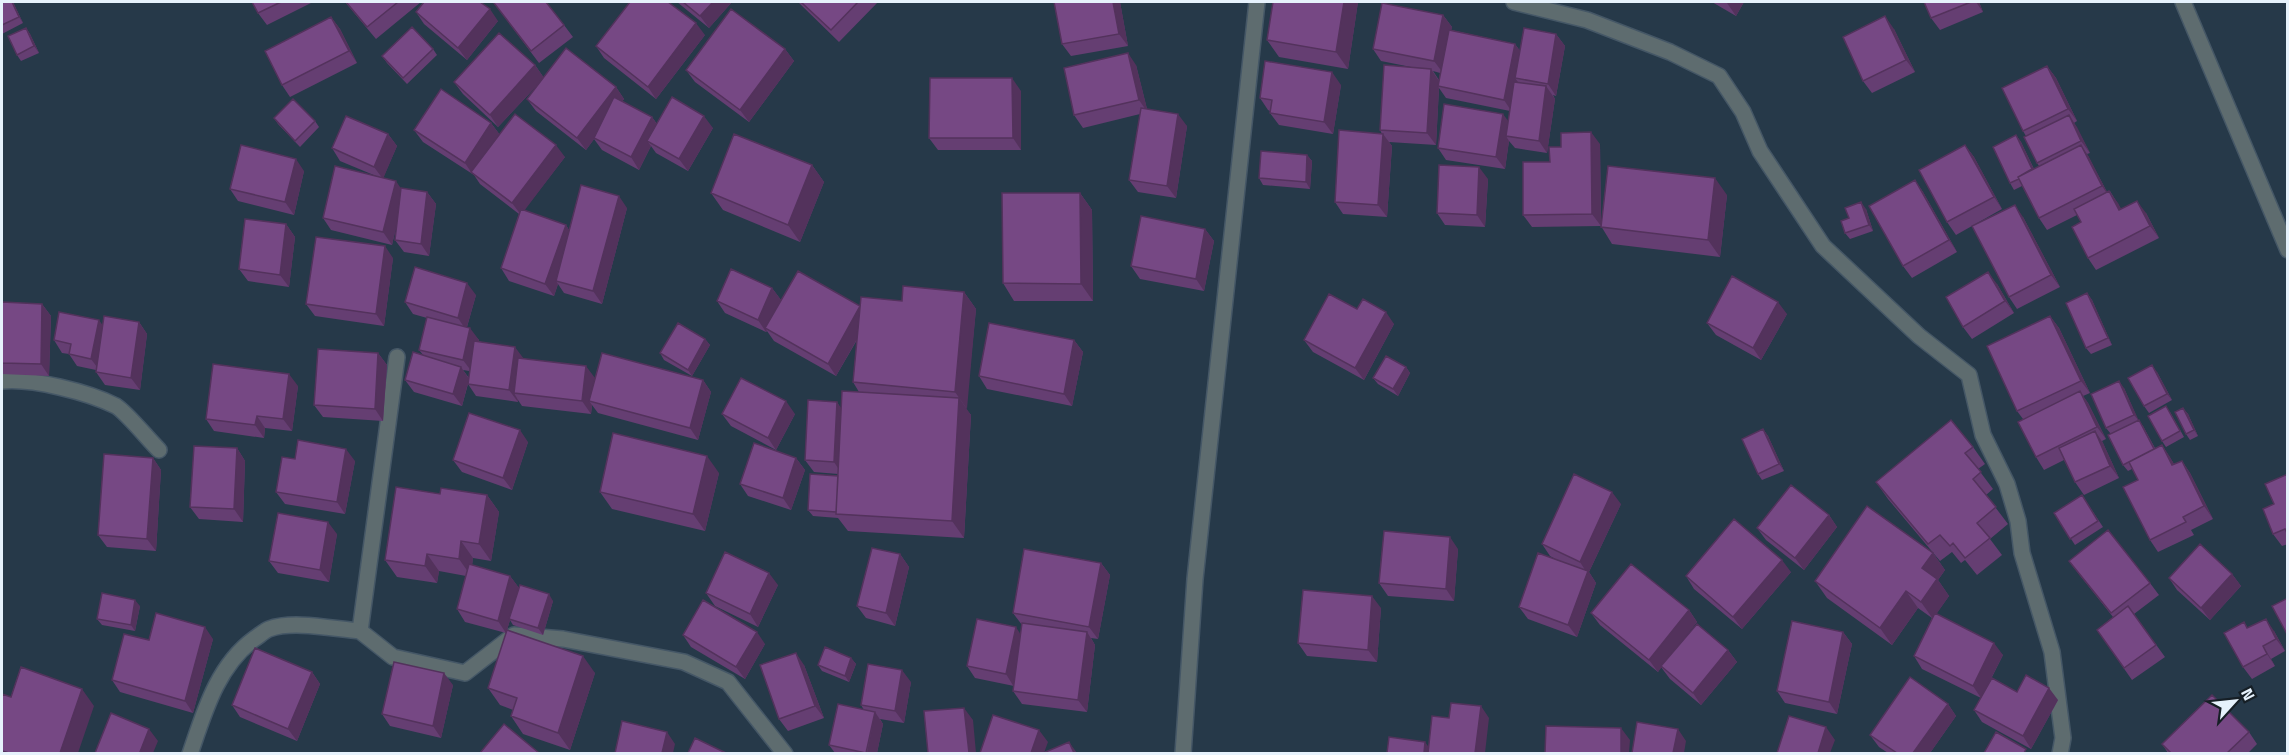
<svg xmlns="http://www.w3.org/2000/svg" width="2289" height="755" viewBox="0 0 2289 755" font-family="'Titillium Web',sans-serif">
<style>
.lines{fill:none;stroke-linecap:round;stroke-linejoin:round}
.lane-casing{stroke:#455766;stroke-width:18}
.street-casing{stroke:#455766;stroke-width:18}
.lane{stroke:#5e6c6f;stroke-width:15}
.street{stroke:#5e6c6f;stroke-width:15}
.wall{fill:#653e72;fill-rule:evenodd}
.shaded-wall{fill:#53325c}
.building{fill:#764884;stroke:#53325c;stroke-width:1.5}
</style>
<rect width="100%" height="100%" fill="#263949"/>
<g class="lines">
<defs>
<path id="lane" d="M2183 2 2288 250"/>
<path id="street" d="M1514 2 1587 20 1670 52 1719 76 1743 112 1760 151 1823 246 1919 336 1969 375 1983 435 2007 484 2018 521 2022 553 2052 652 2063 738 2060 754
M397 357 360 631 393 657 465 673 514 635 563 639 684 662 728 682 785 754
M2 381C32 378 88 392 116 406 127 413 148 439 159 450
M190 754C204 713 217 666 254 639 259 636 264 631 269 629 293 620 334 629 360 631
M1183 754 1195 579 1257 2"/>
</defs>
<use href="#lane" class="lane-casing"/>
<use href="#street" class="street-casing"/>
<use href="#lane" class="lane"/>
<use href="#street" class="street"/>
</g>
<path class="wall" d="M2 2H13L23 23 2 34Z
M252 2H313L267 25 258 13Z
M345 2H421L376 39Z
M677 2H732L709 28Z
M798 2H878L839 42Z
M1120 2 1128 46 1071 56 1062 44Z
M1273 2H1358L1348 69 1279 57 1267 40Z
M1712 2H1744L1736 16Z
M1924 2H1979L1983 12 1940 30 1931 18Z
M494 3 564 25 573 37 539 63Z
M416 12 498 21 467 60 424 24Z
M1443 15 1452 27 1451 30 1515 44 1520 51 1556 34 1565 46 1556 96 1553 95 1555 99 1547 153 1515 148 1509 141 1505 169 1446 160 1438 148 1508 121 1510 111 1446 98 1439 88 1436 145 1389 142 1392 146 1387 217 1343 214 1335 202 1382 134 1380 130 1411 67 1381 61 1373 49ZM1433 71 1440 73 1439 80Z
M331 17 340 29 357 63 290 97 282 85Z
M26 28 30 34 39 53 21 61 17 55Z
M1894 29 1915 72 1872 93 1863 81Z
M705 35 656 99 604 58 596 46Z
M433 49 437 55 407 84 387 63 382 56Z
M785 49 794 61 749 122 695 82 686 70Z
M535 65 544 78 498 127 463 94 454 82Z
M1136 65 1147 109 1187 126 1176 198 1138 192 1129 180 1140 114 1083 128 1074 115Z
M2047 66 2056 78 2077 121 2074 123 2090 153 2087 154 2107 192 2110 191 2121 209 2146 213 2159 238 2096 270 2088 258 2081 222 2077 215 2047 230 2039 218 2022 186 2014 190 2010 183 2016 135 2021 142 2034 169 2039 166 2037 163 2026 136 2023 131Z
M1341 85 1333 134 1279 125 1270 113V111L1268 110 1260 98Z
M616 87 624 99 622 102 652 117 657 124 713 128 688 171 656 153 651 146 639 170 602 150 594 139 586 150 536 111 527 99Z
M1021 91V150H938L929 138Z
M274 118 315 121 319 127 300 147 278 124Z
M491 123 500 135 565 157 524 210 566 225 569 230 627 208 602 304 564 293 558 284 554 296 509 281 501 268 519 214 480 184 474 175 423 142 414 130Z
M388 134 397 146 383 178 401 189 427 192 436 204 429 256 404 252 395 240 397 223 392 245 331 230 323 218 376 176 340 161 332 148Z
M1600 144 1601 225 1727 195 1720 257 1612 244 1601 226 1532 227 1523 215 1550 162 1561 147Z
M1965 145 1974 157 2002 209 1956 235 1947 222Z
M1307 155 1312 161 1310 189 1263 185 1259 178Z
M812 165 824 182 800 242 723 210 711 193Z
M304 171 294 215 238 201 230 189Z
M1488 179 1485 227 1445 225 1437 213Z
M1915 180 1923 192 1957 252 1912 278 1903 266Z
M1080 193 1092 210 1093 301H1014L1003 283Z
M1866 209 1873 231 1850 239 1845 233 1849 218Z
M2023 217 2060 287 2017 309 2009 297Z
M286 224 295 237 289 287 248 281 239 269Z
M1205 229 1214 241 1204 291 1140 279 1131 266Z
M393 258 384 326 315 316 306 304Z
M1997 284 2014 313 1972 339 1963 327Z
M772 288 781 300 860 306 902 301 964 292 976 309 966 409 971 415 964 538 848 531 838 518 813 516 808 510 838 476V474L814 472 805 460 837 402 841 409 859 392 853 382 857 340 836 376 774 341 767 331 766 332 725 313 717 301Z
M2087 293 2092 300 2112 345 2091 354 2086 348Z
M476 295 467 327 479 340V341L524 359 595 378 594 382 703 380 711 392 698 440 598 413 592 405 591 414 522 406 518 400V402L476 396 468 384 462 406 414 392 405 380 424 356 419 350 427 318 413 314 405 302ZM463 370 469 371V378Z
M2 302 42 304 51 316 49 376 2 374Z
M1357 309 1394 324 1364 380 1313 352 1304 340Z
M1787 314 1761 360 1716 335 1707 323Z
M2050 316 2059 328 2090 393 2083 396 2088 403 2106 439 2102 441 2119 478 2084 495 2075 482 2064 460 2044 470 2036 457 2023 419 2017 411Z
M139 322 147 334 140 390 105 385 96 372V370L77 366 69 354 62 353 54 340 103 325Z
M705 339 710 345 692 376 664 360 660 353Z
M1074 340 1083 352 1072 406 987 389 979 376Z
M378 353 387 365 383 421 323 417 314 405Z
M1406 367 1410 373 1398 396 1378 384 1373 378Z
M2157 372 2172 400 2149 413 2144 406Z
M298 386 292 431 265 428 264 438 214 431 206 419Z
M2124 388 2138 420 2143 426 2155 448 2162 445 2174 464 2182 461 2190 473 2213 519 2191 530 2194 535 2158 552 2150 540 2138 480 2132 469 2128 471 2123 465 2111 434 2106 428Z
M2183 408 2188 414 2198 436 2190 440 2186 434Z
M2170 412 2184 437 2166 447 2162 441Z
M722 414H795L776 450 731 426Z
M1763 429 1768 436 1784 471 1762 480 1758 474Z
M528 442 512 490 462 472 453 460Z
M1973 447 1985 464 1978 469 1993 489 1986 495 2008 524 1990 539 2002 555 1977 575 1965 560 1961 563 1952 552 1940 561 1888 499 1876 482Z
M237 448 245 461 243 522 199 519 190 507Z
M153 458 161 470 156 551 107 547 98 535Z
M796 458 805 470 791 510 748 496 740 484Z
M295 459 355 461 345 514 285 504 276 492Z
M719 473 705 531 612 509 600 492Z
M2288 474V544L2282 546 2273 534 2274 504Z
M440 494 487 495 499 512 491 561 473 558 472 565 510 576 519 588 553 601 543 635 513 625 510 620 507 630 595 673 570 750 523 734 511 716 513 710 500 705 488 688 506 633 465 622 457 609 466 576 439 571 437 583 397 577 385 560Z
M2082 495 2103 527 2075 545 2054 513Z
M1621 504 1589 572 1596 583 1577 637 1528 619 1519 607 1557 560 1550 556 1542 544Z
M1829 515 1837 527 1804 570 1766 540 1757 528Z
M337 534 329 582 278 573 269 561Z
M1458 549 1454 601 1388 596 1379 583Z
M1933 553 1945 570 1938 580 1949 596 1936 614 2003 655 1988 685 2058 700 2031 749 1982 722 1974 710 1981 698 1922 669 1914 656 1932 618 1918 608 1892 645 1827 598 1815 581Z
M900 554 909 567 895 626 866 618 857 606Z
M2069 561 2150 583 2159 595 2134 614 2165 657 2132 680 2097 630 2113 617 2078 573Z
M1101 563 1110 575 1098 639 1091 638 1095 645 1087 712 1022 704 1013 691 1014 686 975 678 967 666 1021 634 1022 625 1013 613Z
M1791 572 1742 629 1694 589 1686 576Z
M2232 574 2241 586 2210 620 2177 590 2169 578Z
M778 585 758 627 715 606 706 593Z
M140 606 135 631 102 625 97 619Z
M1381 608 1377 662 1307 656 1298 643Z
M1689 610 1697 622 1673 652 1728 650 1737 662 1701 705 1670 679 1661 667 1658 672 1600 625 1591 613Z
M2244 622 2248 628 2274 631 2285 651 2271 659 2275 666 2252 679 2243 667Z
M1843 632 1852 644 1837 714 1785 703 1777 691Z
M683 635 765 644 745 679 691 647Z
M213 639 193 713 120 692 112 680 149 640Z
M851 658 856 664 849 682 822 671 818 665Z
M804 665 824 718 788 731 779 719Z
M312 672 320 684 297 741 240 717 232 705Z
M911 682 904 723 880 719 883 724 877 753H835L829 745 864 710 861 705Z
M453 685 441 738 390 726 382 714Z
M1948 704 1956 716 1930 753H1888L1879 747 1870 735Z
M2249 732 2257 744 2248 753H2168L2162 744Z"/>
<path class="shaded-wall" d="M12 2H13L23 23 19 17Z
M713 2H732L709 28 700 16Z
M1113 2H1120L1128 46 1119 34Z
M1344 2H1358L1348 69 1336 52Z
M1728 2H1744L1736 16 1727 3Z
M1976 2H1979L1983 12Z
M490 9 498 21 467 60 458 48Z
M1443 15 1452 27 1443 73 1434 61Z
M1885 16 1894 29 1915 72 1906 60Z
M331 17 340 29 357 63 349 51Z
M696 23 705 35 656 99 648 87Z
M26 28 30 34 39 53 34 46Z
M1556 34 1565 46 1556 96 1548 84Z
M1515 44 1524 56 1515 78 1518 82 1512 112 1504 100Z
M785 49 794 61 749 122 740 110Z
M1128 53 1136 65 1148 113 1139 100Z
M535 65 544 78 498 127 490 115Z
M2047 66 2056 78 2077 121 2068 109Z
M1431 69 1439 81 1438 86 1439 88 1436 145 1427 133Z
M1332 72 1341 85 1333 134 1324 122Z
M1012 78 1021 91V150L1013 138Z
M1546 86 1555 99 1547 153 1539 141Z
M616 87 624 99 586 150 577 138Z
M1178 114 1187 126 1176 198 1167 186Z
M1503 114 1512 126 1506 136 1509 141 1505 169 1496 157Z
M2069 115 2077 127 2090 153 2081 141Z
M704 116 713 128 688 171 679 159Z
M652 117 660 129 647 141 651 146 639 170 631 157Z
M491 123 500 135 471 172 473 175 465 163Z
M1591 132 1600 144 1601 226 1592 214Z
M388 134 397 146 383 179 374 167Z
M1383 134 1392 146 1387 217 1378 205Z
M2016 135 2021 142 2038 178 2034 172Z
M556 145 565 157 521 215 512 203Z
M1965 145 1974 157 2002 209 1994 197Z
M2081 145 2089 157 2110 198 2102 186Z
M1307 155 1312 161 1310 189 1306 182Z
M296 159 304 171 294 215 285 202Z
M812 165 824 182 800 242 788 225Z
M1479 167 1488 179 1485 227 1477 215Z
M1715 178 1727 195 1720 257 1708 240Z
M1915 180 1923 192 1957 252 1949 240Z
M396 181 404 193 392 245 383 232Z
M2109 191 2118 203 2128 222 2119 210Z
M427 192 436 204 429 256 421 244Z
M1080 193 1092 210 1093 301 1081 284Z
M619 196 627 208 602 304 593 291Z
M2137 201 2146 213 2159 238 2150 226Z
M1861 202 1866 209 1873 231 1869 225Z
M2015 205 2023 217 2060 287 2051 275Z
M286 224 295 237 289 287 280 275Z
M566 225 574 238 556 281 558 284 554 296 545 284Z
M1205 229 1214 241 1204 291 1196 279Z
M385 246 393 258 384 326 376 314Z
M1988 272 1997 284 2014 313 2005 301Z
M467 283 476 295 466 330 458 318Z
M772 288 781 300 765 328 767 331 766 332 758 320Z
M964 292 976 309 967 409 955 392Z
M2087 293 2092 300 2112 345 2108 338Z
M1778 302 1787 314 1761 360 1753 348Z
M42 304 51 316 49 376 41 364Z
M860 306 869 318 836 376 828 364Z
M1386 312 1394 324 1364 380 1355 368Z
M2050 316 2059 328 2090 393 2081 381Z
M99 320 108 333 100 371 91 359Z
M139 322 147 334 140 390 131 378Z
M470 328 479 340 472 372 463 360Z
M705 339 710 345 692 376 688 370Z
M1074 340 1083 352 1072 406 1064 394Z
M515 347 524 359 514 393 518 400V402L509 390Z
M378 353 387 365 383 421 375 409Z
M2152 365 2157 372 2172 400 2167 394Z
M586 366 595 378 592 402 589 401 592 405 591 414 582 401Z
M461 367 469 379 462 406 453 394Z
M1406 367 1410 373 1398 396 1393 389Z
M289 374 298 386 292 431 283 419Z
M703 380 711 392 698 440 690 428Z
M2119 381 2124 388 2139 421 2134 415Z
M2080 391 2088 403 2106 439 2097 427Z
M959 398 971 415 964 538 952 521Z
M786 401 795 414 776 450 768 438Z
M837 402 845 414 842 474 834 462Z
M2183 408 2188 414 2198 436 2194 430Z
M257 416 265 428 264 438 255 425Z
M2139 420 2143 426 2158 455 2154 449Z
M1763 429 1768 436 1784 471 1779 464Z
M520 430 528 442 512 490 503 478Z
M2095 431 2103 443 2119 478 2110 466Z
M2162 445 2170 457 2181 477 2172 465Z
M237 448 245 461 243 522 234 509Z
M346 449 355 461 345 514 337 502Z
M707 456 719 473 705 531 693 514Z
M153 458 161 470 156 551 147 539Z
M796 458 805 470 791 510 783 498Z
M2182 461 2190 473 2213 519 2204 506Z
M1612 492 1621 504 1589 572 1596 583 1577 637 1568 625 1587 573 1580 562Z
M487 495 499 512 491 561 479 544Z
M1829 515 1837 527 1804 570 1795 558Z
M328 522 337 534 329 582 320 570Z
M1450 537 1458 549 1454 601 1446 589Z
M461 541 473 558 471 576 459 559Z
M1933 553 1945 570 1938 580 1949 596 1933 619 1921 602 1922 568Z
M427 554 439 571 437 583 425 566Z
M900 554 909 567 895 626 886 613Z
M1782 560 1791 572 1742 629 1733 617Z
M1101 563 1110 575 1098 639 1089 627Z
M769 573 778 585 758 627 750 614Z
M2232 574 2241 586 2210 620 2201 608Z
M510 576 519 588 509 619 510 620 506 633 498 621Z
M1906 591 1918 608 1892 645 1880 628Z
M549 594 553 601 543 635 538 628Z
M1372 596 1381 608 1377 662 1368 650Z
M135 600 140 606 135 631 131 625Z
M1689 610 1697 622 1658 672 1649 660Z
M2266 619 2274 631 2285 651 2276 639Z
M205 627 213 639 193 713 185 701Z
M1016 627 1024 640 1014 687 1006 674Z
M757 632 765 644 745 679 736 667Z
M1087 632 1095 645 1087 712 1078 700Z
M1843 632 1852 644 1837 714 1829 702Z
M1994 643 2003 655 1981 698 1973 686Z
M2263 646 2271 659 2275 666 2267 654Z
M1728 650 1737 662 1701 705 1693 693Z
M796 653 804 665 824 718 815 706Z
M583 656 595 673 570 750 558 733Z
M851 658 856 664 849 682 845 676Z
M902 670 911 682 904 723 895 711Z
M312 672 320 684 297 741 288 729Z
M444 673 453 685 441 738 433 726Z
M2049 688 2058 700 2031 749 2023 736Z
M82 689 94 706 78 753H60Z
M1948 704 1956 716 1930 753H1913Z
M1481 706 1489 718 1485 753H1475Z
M964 708 973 720 976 753H969Z
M875 712 883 724 877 753H867Z
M1826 727 1835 740 1830 753H1818Z
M1621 728 1630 740 1629 753H1621Z
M149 729 158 741 153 753H141L140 752Z
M1678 729 1686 741 1684 753H1673Z
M1039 730 1048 742 1044 753H1031Z
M667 732 675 744 673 753H662Z
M1069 742 1077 753H1074Z
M1425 742 1433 753H1424Z"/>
<path class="building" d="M2 2H12L19 17 2 25Z
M252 2H281L258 13Z
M346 2H398L367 27Z
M424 2H480L490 9 458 48 416 12Z
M495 2H546L564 25 531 51 494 3Z
M630 2H668L696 23 648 87 596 46Z
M683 2H713L700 16Z
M801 2H858L831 30Z
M1054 2H1113L1119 34 1062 44Z
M1273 2H1344L1336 52 1267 40Z
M1924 2H1971L1931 18Z
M1382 3 1443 15 1434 61 1373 49Z
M731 9 785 49 740 110 686 70Z
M1885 16 1906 60 1863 81 1843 37Z
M331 17 349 51 282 85 265 51Z
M412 27 433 49 403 78 382 56Z
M26 28 34 46 17 55 8 36Z
M1524 28 1556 34 1548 84 1515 78Z
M1449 30 1515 44 1504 100 1438 86Z
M499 33 535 65 490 115 454 82Z
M566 48 616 87 577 138 527 99Z
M1128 53 1139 100 1074 115 1064 68Z
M1265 61 1332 72 1324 122 1270 113 1272 100 1260 98Z
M1384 65 1431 69 1427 133 1380 130Z
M2047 66 2068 109 2023 131 2002 88Z
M930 78H1012L1013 138H929Z
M1514 82 1546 86 1539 141 1506 136Z
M441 89 491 123 465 163 414 130Z
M614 97 652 117 631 157 594 138Z
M672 97 704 116 679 159 647 141Z
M293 99 315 121 295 141 274 118Z
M1444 104 1503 114 1496 157 1438 148Z
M1141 108 1178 114 1167 186 1129 180Z
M515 114 556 145 512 203 471 172Z
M2069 115 2081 141 2037 163 2024 137Z
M346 116 388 134 374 167 332 148Z
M1339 130 1383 134 1378 205 1335 202Z
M1591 132 1592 214 1523 215V162H1550L1549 147H1561V133Z
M734 134 812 165 788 225 711 193Z
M2016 135 2032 169 2018 177 2019 179 2010 183 1993 147Z
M241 145 296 159 285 202 230 189Z
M1965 145 1994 197 1947 222 1919 170Z
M2081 145 2102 186 2039 218 2018 177Z
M1261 151 1307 155 1306 182 1259 178Z
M1439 165 1479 167 1477 215 1437 213Z
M335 166 396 181 383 232 323 218Z
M1608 166 1715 178 1708 240 1601 227Z
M1915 180 1949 240 1903 266 1869 206Z
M581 185 619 196 593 291 556 281Z
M401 188 427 192 421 244 395 240Z
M2109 191 2119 210 2137 201 2150 226 2088 258 2072 227 2081 222 2074 209Z
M1002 193H1080L1081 284 1003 283Z
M1861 202 1869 225 1845 233 1841 221 1849 218 1845 208Z
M2015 205 2051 275 2009 297 1972 226Z
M521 209 566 225 545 284 501 268Z
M1141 216 1205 229 1196 279 1131 266Z
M245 219 286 224 280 275 239 269Z
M316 237 385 246 376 314 306 304Z
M415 267 467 283 458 318 405 302Z
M731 269 772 288 758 320 717 301Z
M798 271 860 306 828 364 765 328Z
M1988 272 2005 301 1963 327 1946 297Z
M1732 276 1778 302 1753 348 1707 323Z
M903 286 964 292 955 392 853 382 861 297 902 301Z
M2087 293 2108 338 2086 348 2066 303Z
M1329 294 1357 309 1363 299 1386 312 1355 368 1304 340Z
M2 302 42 304 41 364 2 363Z
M59 312 99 320 91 359 69 354 71 344 54 340Z
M104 316 139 322 131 378 96 372Z
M2050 316 2081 381 2017 411 1987 346Z
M427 317 470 328 463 360 419 350Z
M678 323 705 339 688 370 660 353Z
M989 323 1074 340 1064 394 979 376Z
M474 341 515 347 509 390 468 384Z
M318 349 378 353 375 409 314 405Z
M413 352 461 367 453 394 405 380Z
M602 353 703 380 690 428 589 401Z
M1386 356 1406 367 1393 389 1373 378Z
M518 358 586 366 582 401 514 393Z
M213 364 289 374 283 419 257 416 255 425 206 419Z
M2152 365 2167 394 2144 406 2128 378Z
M741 378 786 401 768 438 722 414Z
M2119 381 2134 415 2106 428 2091 394Z
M842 391 959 398 952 521 836 514Z
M2080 391 2097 427 2036 457 2018 422Z
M808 400 837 402 834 462 805 460Z
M2166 406 2180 431 2162 441 2148 416Z
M2183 408 2194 430 2186 434 2175 412Z
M469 413 520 430 503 478 453 460Z
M1951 420 1973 447 1965 453 1981 472 1973 479 1996 507 1977 523 1990 538 1965 558 1953 543 1950 546 1940 535 1928 544 1876 482Z
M2139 420 2154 449 2123 465 2108 435Z
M1763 429 1779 464 1758 474 1742 439Z
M2095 431 2110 466 2075 482 2059 448Z
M613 433 707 456 693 514 600 492Z
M298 440 346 449 337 502 276 492 282 457 295 459Z
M754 443 796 458 783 498 740 484Z
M2162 445 2172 465 2182 461 2204 506 2183 517 2186 522 2150 540 2123 487 2138 480 2129 462Z
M194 446 237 448 234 509 190 507Z
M104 454 153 458 147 539 98 535Z
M810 474 838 476 836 512 808 510Z
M1574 474 1612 492 1580 562 1542 544Z
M2288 474V535L2285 529 2273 534 2263 509 2274 504 2265 484Z
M1791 485 1829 515 1795 558 1757 528Z
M396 487 440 494 441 488 487 495 479 544 461 541 459 559 427 554 425 566 385 560Z
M2082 495 2098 521 2070 539 2054 513Z
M1867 506 1933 553 1922 568 1937 579 1921 602 1906 591 1880 628 1815 581Z
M278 513 328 522 320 570 269 561Z
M1734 519 1782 560 1733 617 1686 576Z
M2108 530 2150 583 2111 613 2069 561Z
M1384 531 1450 537 1446 589 1379 583Z
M2200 544 2232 574 2201 608 2169 578Z
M872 548 900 554 886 613 857 606Z
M1024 549 1101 563 1089 627 1013 613Z
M725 552 769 573 750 614 706 593Z
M1538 553 1588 571 1568 625 1519 607Z
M469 564 510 576 498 621 457 609Z
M1631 564 1689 610 1649 660 1591 613Z
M520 585 549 594 538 628 509 619Z
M1303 590 1372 596 1368 650 1298 643Z
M102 593 135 600 131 625 97 619Z
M2288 598V636L2272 606Z
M703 600 757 632 736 667 683 635Z
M2128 606 2156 645 2124 668 2097 630Z
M156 613 205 627 185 701 112 680 124 634 149 640Z
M1935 613 1994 643 1973 686 1914 656Z
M977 619 1016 627 1006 674 967 666Z
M2266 619 2276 639 2263 646 2267 654 2243 667 2224 633 2244 622 2247 628Z
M1792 621 1843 632 1829 702 1777 691Z
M1022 623 1087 632 1078 700 1013 691Z
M1697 624 1728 650 1693 693 1661 666Z
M507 630 583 656 558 733 511 716 517 698 488 688Z
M825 647 851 658 845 676 818 665Z
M255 648 312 672 288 729 232 705Z
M796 653 815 706 779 719 760 665Z
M394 662 444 673 433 726 382 714Z
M868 664 902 670 895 711 861 705Z
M21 667 82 689 60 753H9L2 751V694L11 697Z
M2026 675 2049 688 2023 736 1974 710 1992 678 2017 692Z
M1910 677 1948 704 1913 753H1897L1870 735Z
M2212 695 2249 732 2227 753H2171L2162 744Z
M1451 703 1481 706 1475 753H1428L1432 716 1449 718Z
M838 704 875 712 866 753 829 745Z
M964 708 969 753H928L924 711Z
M111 713 149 729 140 752 143 753H95Z
M993 715 1039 730 1031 753H980Z
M1789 716 1826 727 1818 753H1777Z
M622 721 667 732 662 753H615Z
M1637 722 1678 729 1673 753H1632Z
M504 724 539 753H480Z
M1546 726 1621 728V753H1545Z
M1996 732 2026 749 2024 753H1984Z
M1389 737 1425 742 1424 753H1387Z
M695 738 726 753H688Z
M1069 742 1074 753H1043Z"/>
<rect width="2289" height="755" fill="none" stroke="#e6f2fc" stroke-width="6"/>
<g transform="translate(2235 701) rotate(63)" stroke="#161f26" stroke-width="4.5" paint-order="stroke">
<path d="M0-4.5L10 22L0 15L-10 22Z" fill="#e6f2fc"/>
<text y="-9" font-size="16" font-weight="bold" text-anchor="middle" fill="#e6f2fc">N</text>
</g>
</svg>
